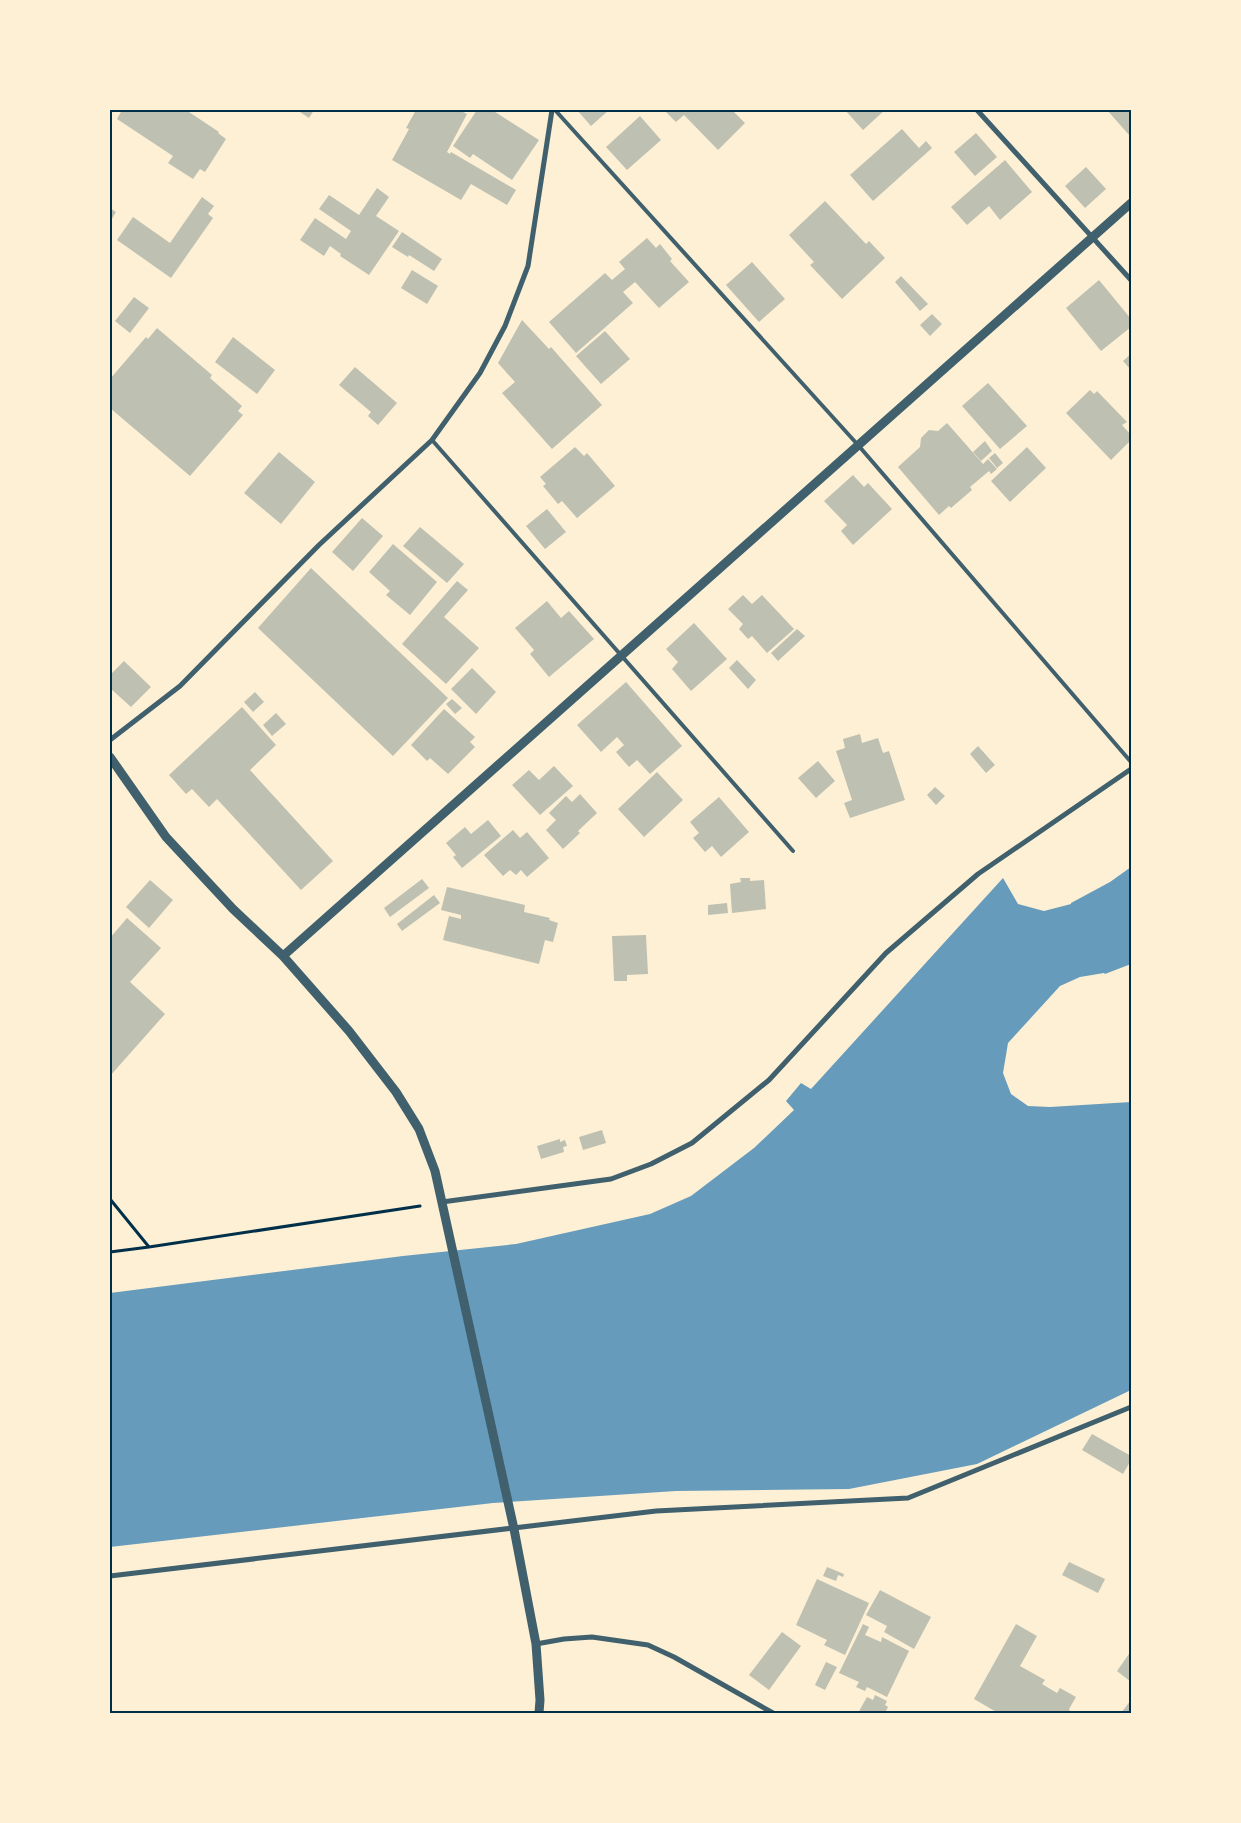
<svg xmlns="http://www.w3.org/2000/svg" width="1241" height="1823" viewBox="0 0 1241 1823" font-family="'Public Sans',sans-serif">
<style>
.water{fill:#669bbc}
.building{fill:#bec0b2}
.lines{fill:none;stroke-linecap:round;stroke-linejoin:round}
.path{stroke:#003049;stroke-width:3}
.service{stroke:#3f606c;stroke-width:4}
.minor{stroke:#3f606c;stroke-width:5}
.tertiary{stroke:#3f606c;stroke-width:9}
.neatline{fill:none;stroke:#003049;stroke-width:2}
</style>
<rect width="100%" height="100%" fill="#fdf0d5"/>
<path class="water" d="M1131 867V964L1105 974 1104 973 1080 977 1060 986 1008 1043 1003 1073 1011 1094 1028 1106 1050 1107 1131 1102V1390L977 1464 849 1489 676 1491 493 1503 110 1547V1293L403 1256 516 1244 650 1214 691 1196 754 1148 794 1110 786 1101 801 1083 811 1089 1003 878 1018 904 1044 911 1071 904V903L1110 882Z"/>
<path class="building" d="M122 110H186L219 132 218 133 226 139 205 172 200 169 193 179 168 163 173 156 117 119Z
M297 110H314L309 118Z
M416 110H459L467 114 447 152 450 154 451 152 516 190 507 205 471 184 461 200 392 160 409 129 406 128Z
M477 110H492L539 140 512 180 473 154 470 158 453 146Z
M577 110H609L591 126Z
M664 110H732L745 123 718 150 684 115 676 122Z
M845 110H885L863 130Z
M1107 110H1131V133L1129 135Z
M640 116 661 140 627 170 606 147Z
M902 129 919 148 926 141 932 148 873 201 850 175Z
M976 133 997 157 975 176 954 152Z
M1005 160 1032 192 1000 220 989 206 967 225 951 207Z
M1086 167 1106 189 1085 208 1065 186Z
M377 188 389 197 376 216 399 231 369 275 340 256 341 254 330 246 324 256 300 240 315 218 346 239 351 231 319 209 329 195 359 215Z
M202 197 214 206 208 214 213 218 171 278 117 240 133 217 170 243Z
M825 201 866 244 869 241 885 258 842 299 810 265 814 262 789 235Z
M110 208 116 212 110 222Z
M402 232 442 259 434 271 409 255 408 257 392 247Z
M647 238 656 248 660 244 672 259 670 261 689 282 659 308 635 282 623 292 633 303 576 353 549 322 605 273 612 280 625 269 619 262Z
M752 262 785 299 759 322 726 285Z
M412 270 438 286 427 304 401 288Z
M901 276 928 304 920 311 895 282Z
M1099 280 1131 319V327L1101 351 1066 308Z
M134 297 149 308 130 333 115 321Z
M932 314 942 324 930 336 920 325Z
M522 320 549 349 551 347 602 405 552 449 502 393 515 382 498 363Z
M157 328 212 375 210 378 242 406 238 411 243 415 190 476 110 408V379L146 337 148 339Z
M605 331 630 359 601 384 576 356Z
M233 337 275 370 257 394 215 362Z
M1131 354V370L1123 361Z
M355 367 397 403 378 425 368 416 371 412 339 385Z
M988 383 1027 426 1000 449 962 406Z
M1090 390 1094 394 1097 391 1127 422 1122 425 1131 435V440L1111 460 1066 413Z
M947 423 983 464 988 459 997 469 991 474 989 471 970 487 972 490 951 508 949 506 939 515 898 467 920 447 921 438 929 430 938 431Z
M985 441 992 451 981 461 973 452Z
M575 447 584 456 587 453 615 486 577 518 562 501 558 504 543 486 546 484 540 477Z
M1027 447 1046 468 1010 502 991 481Z
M279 452 315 482 281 524 244 493Z
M995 453 1003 463 997 468 989 458Z
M853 475 864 487 868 483 892 509 853 545 841 531 847 525 824 501Z
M547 509 566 532 545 549 526 526Z
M362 518 383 536 353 571 332 552Z
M420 527 464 564 447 583 403 546Z
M393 544 437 582 410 615 386 595 390 591 369 572Z
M311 568 448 698 393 756 258 628Z
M457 581 468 590 444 617 479 648 446 684 402 644Z
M743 595 752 604 762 595 794 629 767 653 752 636 748 639 739 629 743 624 728 609Z
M547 601 561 618 569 611 594 639 549 677 530 654 534 650 515 628Z
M694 623 727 659 691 691 672 669 678 662 666 649Z
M797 629 805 636 778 661 771 653Z
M737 660 756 680 748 689 729 668Z
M124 661 151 687 131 707 110 688V675Z
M472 668 496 692 476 714 451 689Z
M626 682 682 746 650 774 637 760 629 767 616 752 624 745 617 737 601 752 577 725Z
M255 692 264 702 253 712 244 702Z
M452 699 462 708 455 714 446 704Z
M242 707 276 745 250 770 333 861 301 890 217 799 209 807 192 789 186 794 169 775Z
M444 709 475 737 470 742 475 747 448 774 430 758 427 761 411 745Z
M276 713 286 724 272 736 263 725Z
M860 734 862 743 878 738 883 753 889 751 905 800 850 818 844 803 852 800 836 751 845 748 843 739Z
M978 746 995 765 986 773 970 754Z
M818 761 835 781 816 798 798 778Z
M554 766 573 786 540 815 512 785 529 770 539 780Z
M657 772 683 800 644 837 618 809Z
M935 787 945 796 936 805 927 795Z
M580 794 597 813 578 831 580 833 563 849 546 830 556 820 549 813 566 796 572 802Z
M719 797 749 832 721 857 712 846 705 852 693 838 699 833 690 822Z
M488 820 501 836 462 868 453 857 456 855 446 843 465 827 471 834Z
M513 830 520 838 527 832 549 858 527 877 521 870 516 875 510 870 503 876 484 855Z
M740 878H750V881L764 880 766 909 732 913 730 884 741 882Z
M422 879 429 888 390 917 384 908Z
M150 880 173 900 149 928 126 907Z
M447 887 525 905 524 912 550 918 549 920 558 923 553 942 545 940 539 964 443 940 449 916 461 919V915L441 910Z
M434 895 440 903 402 931 397 924Z
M727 903 728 913 708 915V905Z
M127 918 161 948 130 982 165 1014 110 1076V938Z
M646 935 648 974 627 975V981H614L612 936Z
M602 1130 606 1143 583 1150 579 1137Z
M560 1139V1142L565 1140 567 1146 563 1147 564 1152 541 1159 537 1146Z
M1092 1434 1131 1456V1460L1123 1474 1082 1450Z
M1069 1562 1105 1579 1098 1593 1062 1575Z
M827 1567 844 1574 843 1577 838 1575 836 1581 823 1576Z
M817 1579 869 1603 845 1655 824 1645 827 1640 796 1625Z
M880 1590 931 1617 914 1649 884 1632 887 1626 866 1615Z
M863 1624 869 1627 865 1635 881 1642 882 1637 909 1651 887 1697 867 1687 865 1691 856 1687 859 1682 839 1673Z
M1016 1624 1037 1636 1020 1666 1045 1680 1042 1684 1057 1693 1060 1688 1076 1697 1069 1709 1071 1713H998L974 1699Z
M782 1632 801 1646 769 1690 749 1675Z
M1131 1651V1682L1117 1671Z
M826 1662 837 1667 825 1690 815 1685Z
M875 1695 887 1701 885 1705 888 1707 885 1713H858L867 1697 873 1700Z
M1131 1700V1713H1121Z"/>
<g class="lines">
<path class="path" d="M110 1199 149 1247 420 1206
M110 1252 149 1247"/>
<path class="service" d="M555 110 858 445 1131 762
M432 440 793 851"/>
<path class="minor" d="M977 110 1131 280
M110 740 180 686 319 545 432 440 480 373 505 326 528 266 552 110
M442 1202 611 1179 651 1164 692 1143 769 1080 886 953 978 874 1131 769
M110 1576 656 1511 908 1498 1131 1407
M536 1644 564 1639 592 1637 648 1645 674 1657 773 1713"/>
<path class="tertiary" d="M110 757 166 837 233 909 283 956 349 1031 396 1092 419 1129 435 1171 514 1529 536 1644 540 1700 539 1713
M283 956 1131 203"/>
</g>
<rect width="1241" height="1823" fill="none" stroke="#fdf0d5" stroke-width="222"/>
<rect x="111" y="111" width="1019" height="1601" class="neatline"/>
</svg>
